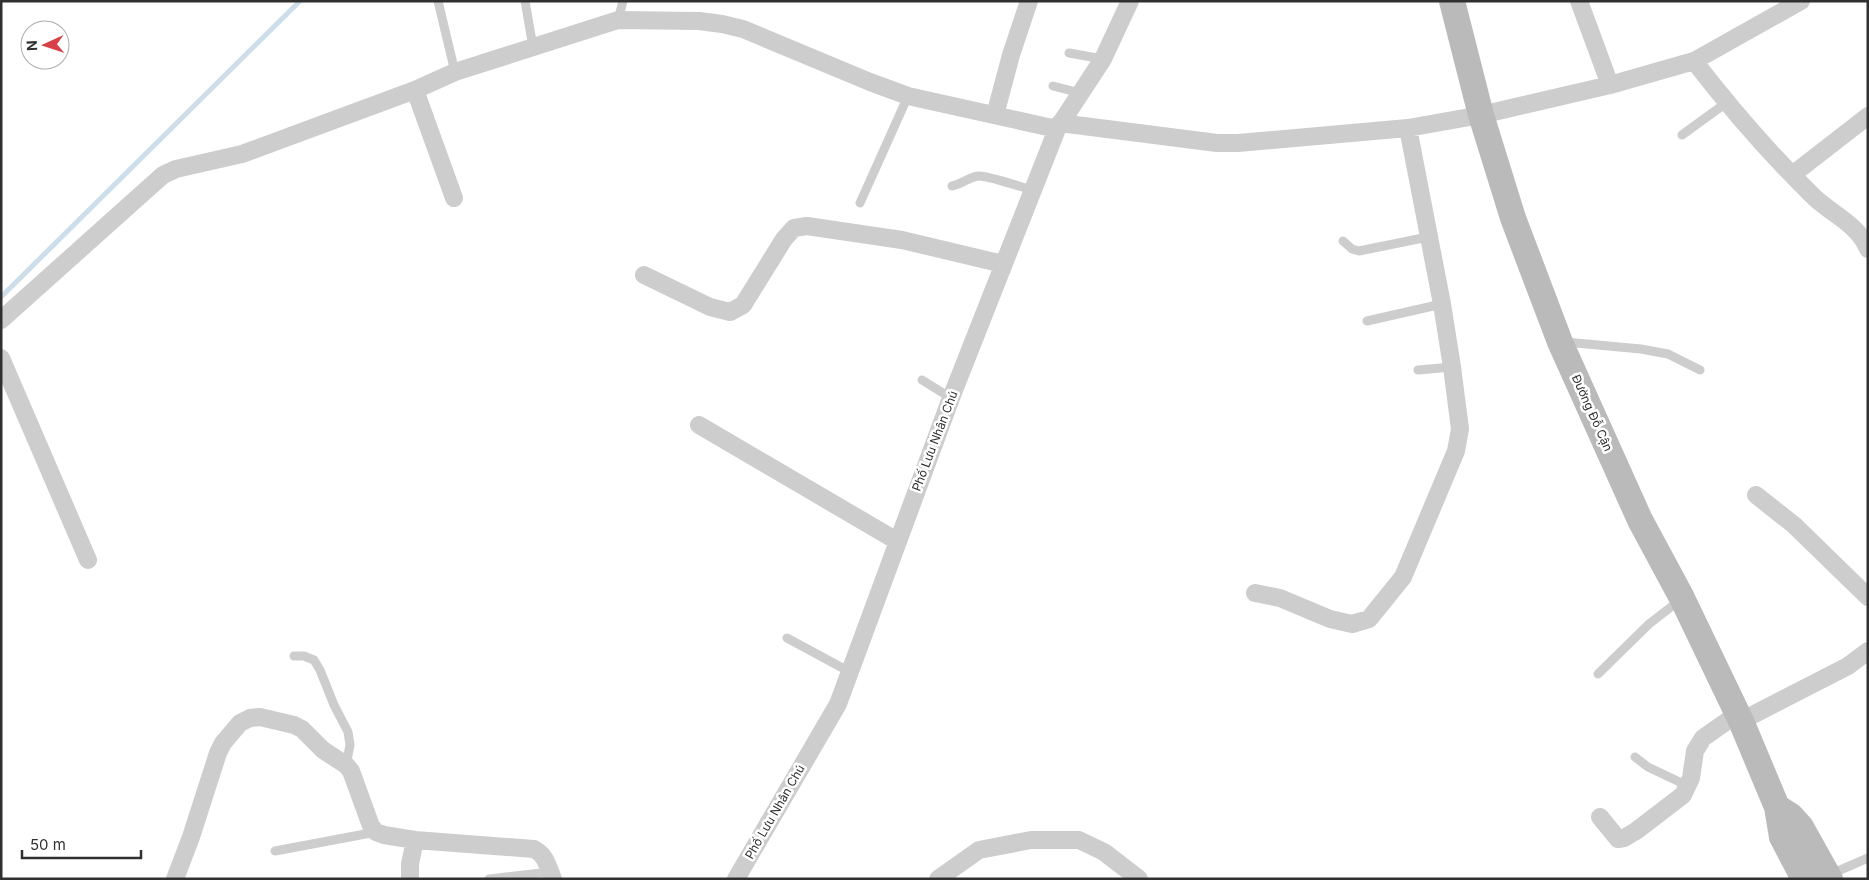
<svg xmlns="http://www.w3.org/2000/svg" width="1869" height="880" viewBox="0 0 1869 880" font-family="Inter,sans-serif">
<style>
.lines{fill:none;stroke-linecap:round;stroke-linejoin:round}
.stream{stroke:#cddeea;stroke-width:5}
.service{stroke:#cdcdcd;stroke-width:9}
.minor{stroke:#cdcdcd;stroke-width:18}
.secondary{stroke:#bababa;stroke-width:26}
.labels{text-anchor:middle;stroke-width:5;stroke-linejoin:round;paint-order:stroke}
.street-label{font-size:12px;fill:#303030;stroke:#fff}
</style>
<rect width="100%" height="100%" fill="#fff"/>
<g class="lines">
<path class="stream" d="M1 297 300 1"/>
<path class="service" d="M438 1 455 72
M525 1 533 47
M618 20 623 1
M1069 53 1103 59
M1053 86 1080 93
M1682 135 1726 103
M952 186C963 184 969 177 978 176 987 175 1021 187 1032 190
M860 203 908 96
M1343 241 1352 249 1359 251 1428 237
M1367 321 1442 304
M1565 342 1641 349 1668 354 1700 370
M1418 370 1452 367
M922 380 951 398
M787 638 850 672
M294 656H304L314 660 320 670 334 705 348 732 350 745 346 765
M1598 674 1649 624 1680 600
M1635 757 1648 767 1688 786
M275 851 376 832
M1831 874 1868 858
M489 879 550 872"/>
<path class="minor" d="M1579 1 1610 85
M1694 61C1731 109 1770 154 1813 196 1831 214 1858 224 1868 249
M415 90 454 198
M995 115 1011 55 1029 1
M1060 123 1217 143H1238L1408 128 1481 115 1610 85 1694 61 1801 1
M1792 175 1868 116
M644 275 710 307 730 312 743 305 784 239 794 228 807 226 902 240 1003 264
M1 320 163 175 176 169 242 154 415 90 455 72 618 20 699 21 722 24 743 29 870 82 908 96 1057 129
M1 358 88 560
M699 425 897 541
M1756 495 1794 525 1868 597
M1255 593 1280 598 1330 619 1352 624 1369 619 1403 577 1456 451 1460 429 1452 367 1442 304 1408 128
M1741 721 1848 666 1868 651
M1600 817 1618 839 1624 838 1636 831 1683 795 1691 778 1695 751 1703 738 1737 714
M175 879 191 837 218 753 223 743 240 723 250 718 260 717 294 725 302 729 323 750 346 765 351 771 371 826 376 832 384 835 415 840 534 849C546 855 548 867 553 879
M410 879V864L415 840
M736 879 838 704 951 398 1057 129 1103 59 1130 1
M938 879 979 850 1031 840H1079L1104 852 1139 879"/>
<path class="secondary" d="M1452 1 1481 115 1513 218 1560 342 1640 520 1682 598 1741 721 1777 807 1782 837 1804 879
M1777 807 1791 816 1801 827 1830 879"/>
</g>
<g class="labels">
<g class="street-label">
<text transform="translate(1592 413) rotate(66)" y="4">Đường Đỗ Cận</text>
<text transform="translate(935 441) rotate(-69)" y="4">Phố Lưu Nhân Chú</text>
<text transform="translate(775 812) rotate(-60)" y="4">Phố Lưu Nhân Chú</text>
</g>
</g>
<rect width="1869" height="880" fill="none" stroke="#303030" stroke-width="5"/>
<g transform="translate(45 45) rotate(267)"><circle r="24" fill="#ffffff" stroke="#acacac"/>
<path d="M0-4L9 19L0 12L-9 19Z" fill="#d94148"/>
<text y="-8" font-size="14" font-weight="bold" text-anchor="middle" fill="#303030">N</text>
</g>
<path d="M22 850v8h119v-8" fill="none" stroke="#303030" stroke-width="2.5"/>
<text x="30" y="850" font-size="15" fill="#303030" stroke="#ffffff" stroke-width="4" paint-order="stroke">50 m</text>
</svg>
